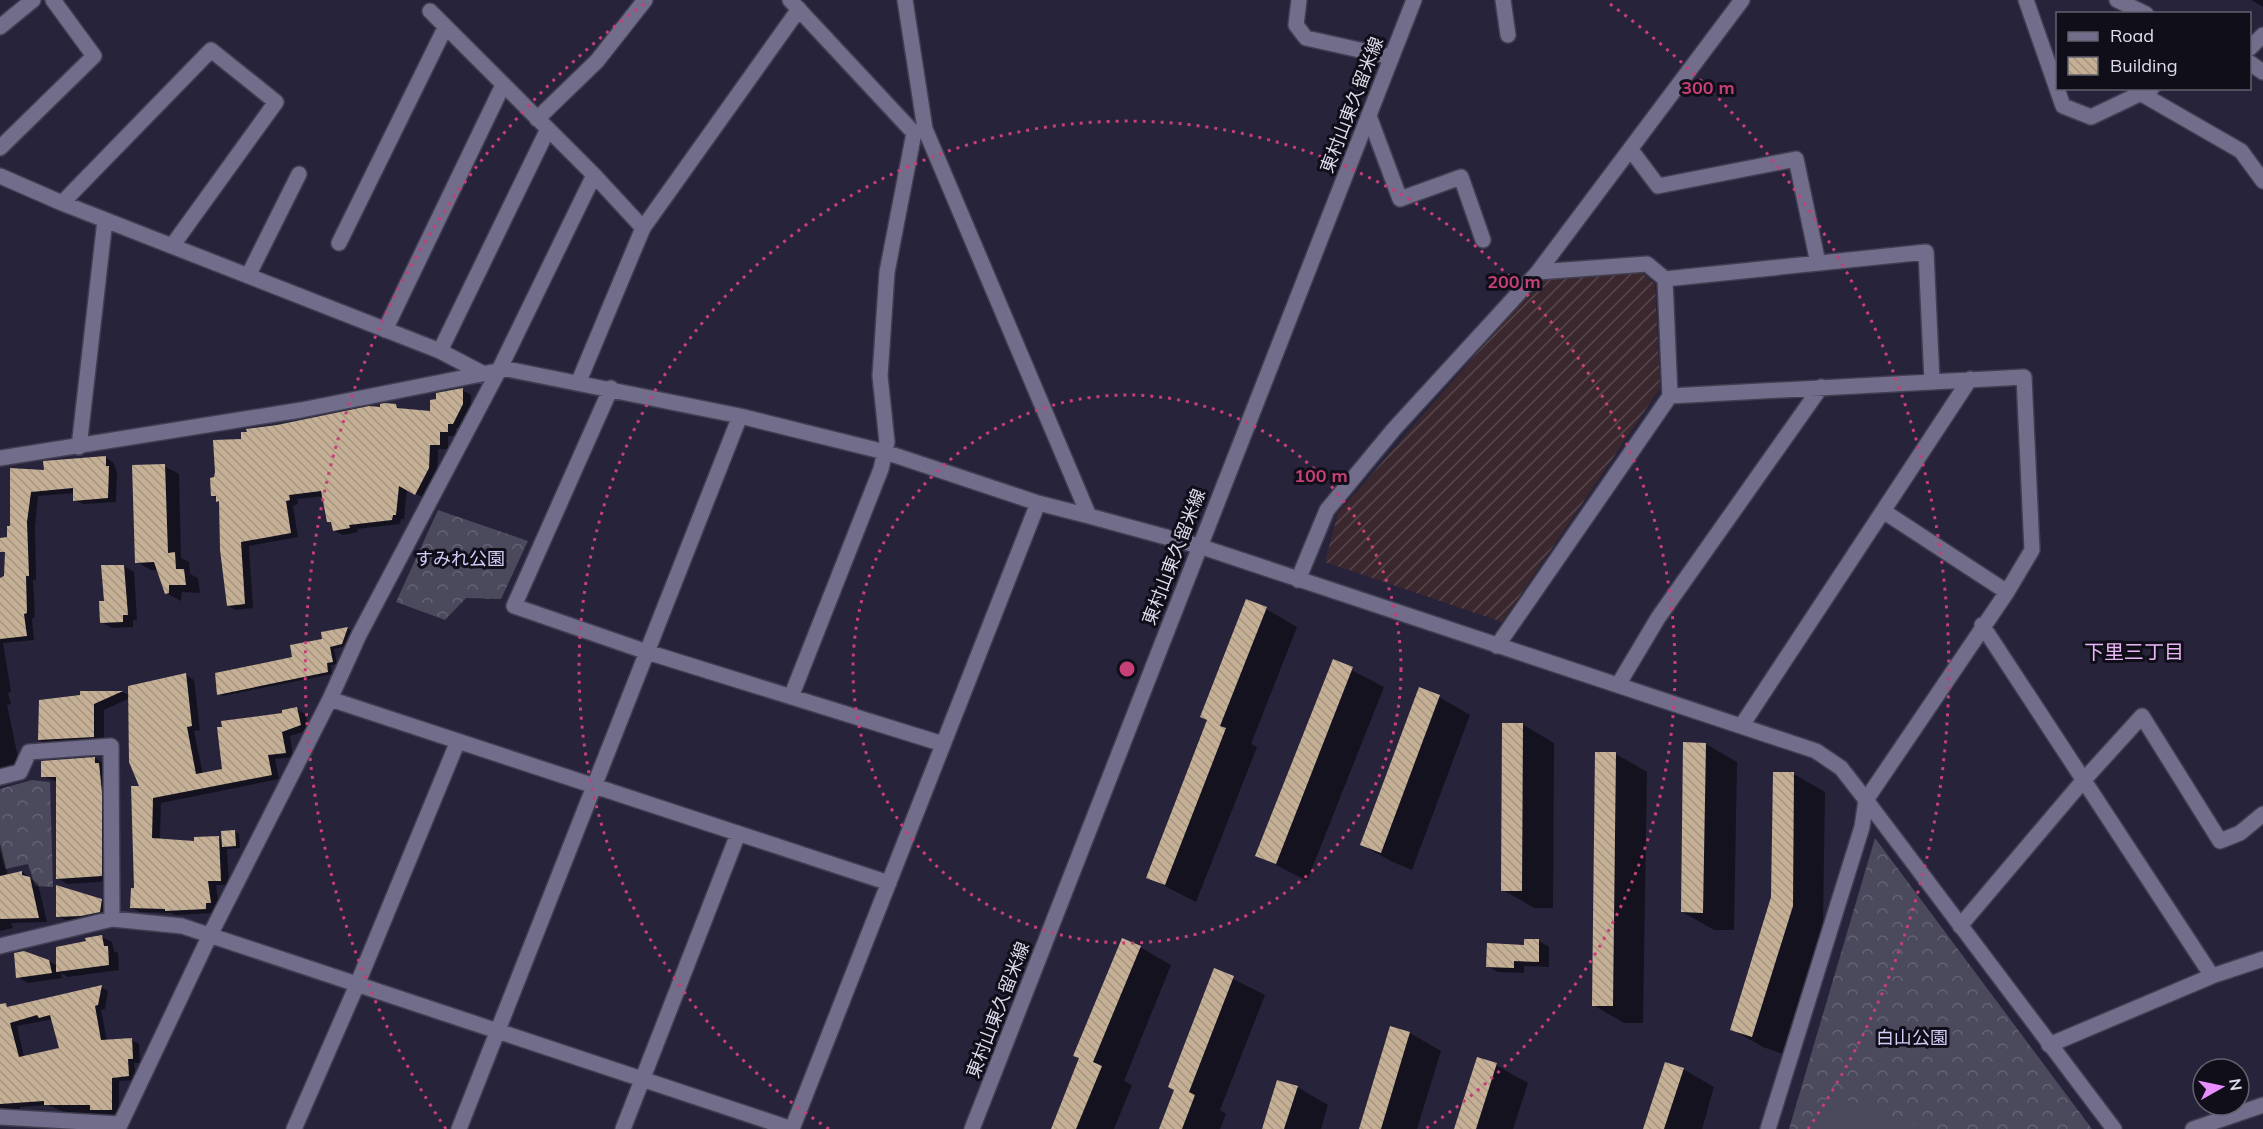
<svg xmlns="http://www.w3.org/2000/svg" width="2263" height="1129" viewBox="0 0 2263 1129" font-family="Mulish,'Noto Sans JP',sans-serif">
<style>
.industrial{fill:url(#industrial-furrows)}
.forest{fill:url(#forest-crowns)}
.pitch{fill:#4b495c}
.shadow{fill:#0007;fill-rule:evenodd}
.building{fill:url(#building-back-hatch);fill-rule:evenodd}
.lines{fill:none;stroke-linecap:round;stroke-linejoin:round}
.street-casing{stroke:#413e52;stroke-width:18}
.secondary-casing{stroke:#413e52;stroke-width:18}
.street{stroke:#716d8a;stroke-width:15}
.secondary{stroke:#716d8a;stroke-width:15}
.ring{fill:none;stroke:#c83f78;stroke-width:3;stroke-dasharray:3 6}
.labels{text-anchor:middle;stroke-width:6;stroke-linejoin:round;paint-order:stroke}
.street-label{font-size:18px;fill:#dedded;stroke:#100e19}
.park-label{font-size:18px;fill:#d3cdf9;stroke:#100e19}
.neighbourhood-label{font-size:20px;fill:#e9b7f5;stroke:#100e19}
.centre{fill:#c83f78;stroke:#100e19;stroke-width:3}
.ring-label{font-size:18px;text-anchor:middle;font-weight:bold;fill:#c83f78;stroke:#100e19;stroke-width:6;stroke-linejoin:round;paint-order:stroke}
</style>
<defs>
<pattern id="industrial-furrows" width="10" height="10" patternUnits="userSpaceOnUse" patternTransform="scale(1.5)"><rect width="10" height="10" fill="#3b282f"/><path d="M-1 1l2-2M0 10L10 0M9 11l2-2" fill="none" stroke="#57474d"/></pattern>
<pattern id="forest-crowns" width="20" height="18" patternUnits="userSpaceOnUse" patternTransform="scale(1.5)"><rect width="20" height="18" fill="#4b495c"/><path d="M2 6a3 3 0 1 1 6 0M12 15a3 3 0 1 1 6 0" fill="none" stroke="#646374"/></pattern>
<pattern id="building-back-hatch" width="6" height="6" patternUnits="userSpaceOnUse" patternTransform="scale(1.5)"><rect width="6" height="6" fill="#c5b095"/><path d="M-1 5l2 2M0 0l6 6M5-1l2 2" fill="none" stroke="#a49482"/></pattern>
</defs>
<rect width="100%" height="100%" fill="#27233b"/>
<path class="industrial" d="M1637 269 1655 284 1660 388 1502 622 1325 562 1338 513 1543 277Z"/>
<path class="forest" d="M438 510 528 541 501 599 466 598 445 620 396 602Z
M32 780 50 782 53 887 35 886 28 864 5 869 0 850V789Z
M1875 838 2092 1129H1789Z"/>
<path class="pitch" d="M1828 1093 1925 1129H1816Z"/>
<path class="shadow" d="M2251 0H2263V7L2253 1Z
M462 390 471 395V409L462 428H456V436H448V449H438L437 473 424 498 407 489 404 519H401L400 524 357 529 358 532 343 535 335 531 324 496 297 499 298 504 293 506 298 537 249 546 253 608 236 610 228 606 221 502 213 495 216 478 243 440 396 406 403 410 432 412Z
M105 457 113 462 117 472 116 502 83 504 75 500 74 493 38 496 35 527 36 580H33L35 617 32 619 34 640 3 643 11 692 8 693 11 704 7 705 19 762 11 764 13 769 0 772V589H4L11 528 12 470 45 472Z
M164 466 179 474 181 558 189 562 190 574 198 578 200 593 182 592 181 601 166 593 159 570H151L137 562Z
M124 566 134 572 137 620H133V627L112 628 101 622 105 602Z
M1266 609 1297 627 1251 744 1257 747 1196 902 1147 877Z
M347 628 352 631 346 646 334 649 337 664 331 665 332 674 223 696 219 694 294 658Z
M1334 661 1384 687 1307 881 1257 855Z
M186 675 194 680 200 730 194 731 203 774 224 770 284 714 297 709 305 714 309 730 290 736 293 757 275 759 279 779 161 803 160 840 196 843 219 838 223 840 234 831 239 834 240 848 227 849 229 885H216L219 907 213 908 214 913 175 915 171 913 140 912 132 908 136 889 133 788 142 787 130 698 104 710V743L49 746 39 740 82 696V693L123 692 130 696Z
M1439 697 1470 715 1412 870 1393 862 1361 845Z
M1522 724 1554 743 1553 908H1534L1503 890Z
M1706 744 1737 762 1734 930H1714L1682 912Z
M1597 753 1616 754 1647 772 1643 1023H1624L1593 1005Z
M95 758 104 764 111 881 67 884 58 878V782L42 776Z
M1794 774 1825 792 1823 925 1783 1054 1763 1047 1731 1029 1773 897Z
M0 843 8 876 22 872 38 884 47 922 11 923 13 928 0 931Z
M102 900 109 905 108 916 90 920H65L58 916Z
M101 936 112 942 114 951 118 953 119 970 68 977 61 973 62 978 28 983 18 977 49 961 58 966 88 943Z
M1526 941H1539L1549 947V967L1524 966V973L1498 972 1487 966 1526 946Z
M1140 947 1171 965 1124 1081 1132 1085 1114 1129H1052Z
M1215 970 1265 995 1220 1110 1226 1114 1220 1129H1161Z
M101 987 108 991 105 1009 101 1010 107 1041 131 1040 139 1044 140 1063H134L136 1080 119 1081V1113H115L113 1117 68 1114 48 1105 20 1107V1111H7L0 1107V1010ZM53 1019 61 1049 24 1057 17 1026Z
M1410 1033 1441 1051 1417 1129H1361Z
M1496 1065 1528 1083 1513 1129H1455Z
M1683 1069 1714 1087 1702 1129H1645Z
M1297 1087 1328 1105 1321 1129H1263Z"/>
<path class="building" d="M463 388V404L453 424H448V432H440V445H430L429 468 415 495 399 486 396 515H393L392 520 349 525 350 528 333 531 331 522H327L321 491 289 495 290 500 286 501 291 533 241 542 245 604 227 606 220 550 219 501 216 502V496H211L210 478 214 477 215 472 213 440 241 439V432H247L246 429 277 425 369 406 380 407V404L385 403 396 404 397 408 430 411V400L436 399V393Z
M106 456V466H109L108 498 73 501V488L31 492 27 522 29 576H26L27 613 24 614 27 636 0 639V578L4 576 5 552H0V538L7 537V526H10V468L44 470 43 461Z
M165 464 168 553 175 552 176 569H184L186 585H169V593L165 594 154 562 135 563 132 465Z
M101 565H124L128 615H123V622L100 623 99 601H104Z
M1246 599 1267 607 1220 726 1226 728 1165 885 1146 878 1207 720 1200 717Z
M348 627 342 644 330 647 333 662 327 663 328 672 217 695 215 673 292 657 290 645 322 639 321 632Z
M1333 659 1353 667 1276 864 1255 856Z
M186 673 192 726 187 727 196 774 222 769 217 727H222L221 721 282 713V710L297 707 301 725 282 732 286 753 268 755 272 775 153 798 152 838 194 841V837L219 836 221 881H208L211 903H206V909L165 911V909L130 908 131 888H134L131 786H139L129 762 128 686Z
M1419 687 1440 695 1381 853 1360 845Z
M80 691H123L94 704V737L38 740 39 700 80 695Z
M1502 723H1523L1522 891H1501Z
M1683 742 1706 743 1703 913 1681 912Z
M1595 752H1616L1613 1006H1592Z
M95 757V763H99L102 793V876L56 879V777H41V761Z
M1773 772H1794L1793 906 1752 1037 1730 1030 1771 897Z
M235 830 236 846 222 847 221 831Z
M22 871V875L30 877 39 918 0 919V876Z
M56 885 102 899 100 912 81 916 56 917Z
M102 935 104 946H108L109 965 56 972V947L86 941 85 938Z
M1122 938 1141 946 1093 1062 1102 1066 1076 1129H1051L1079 1058 1073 1056Z
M1524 939H1539V962L1514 961V968L1486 967 1487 943 1524 945Z
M24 951 49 960 52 973 16 978 14 953Z
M1214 968 1234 976 1189 1092 1195 1095 1182 1129H1159L1174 1090 1168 1087Z
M102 985 98 1005 95 1006 101 1040 132 1038 133 1059H128L129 1076 112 1078V1110H90V1105H44V1101L0 1104V1004L6 1003 7 1007ZM37 1015 39 1018 50 1015 59 1048 19 1057 10 1023Z
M1390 1026 1410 1032 1381 1129H1359Z
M1477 1057 1497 1063 1476 1129H1454Z
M1665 1062 1684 1068 1664 1129H1643Z
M1277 1080 1298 1086 1284 1129H1262Z"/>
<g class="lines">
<defs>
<path id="street" d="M790 0 914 133
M905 0 925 129 1089 516 1199 546
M1299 0 1296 25 1306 38 1391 57
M1503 0 1508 35
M2026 0 2063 106 2091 117 2152 88
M430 11 594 175 643 228
M0 27 33 0
M2140 93 2241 151 2263 181
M1369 116 1400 199 1461 177 1483 240
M537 119 597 61 645 0
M0 148 94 56 53 0
M1631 150 1658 186 1796 159 1818 263
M0 176 62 203 440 351 482 373
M62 203 211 50 276 102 172 246
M339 243 445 28
M248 276 299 174
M1665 279 1926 252 1932 381
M385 330 503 85
M440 351 548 129
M579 381 643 228 799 9
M611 388 514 606 647 652 943 744
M1670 396 2024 377 2032 550 2007 592
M79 447 105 220
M0 458 301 410 507 369 740 416 885 452 1038 503 1089 516
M1298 580 1327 510 1394 429 1538 272 1742 0
M1982 625 2212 976
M1497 646 1670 396 1665 279 1647 264 1538 272
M1618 685 1658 618 1821 387
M791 697 881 469 887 442 880 376 887 272 914 133
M330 699 889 883
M1742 725 1970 379
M0 777 20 772 29 752 111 746 112 919
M1960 926 2082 782 2142 716 2220 841 2240 833 2263 814
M0 946 112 919 182 926 792 1129
M2049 1045 2212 976 2263 959
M0 1117 120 1124
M118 1129 210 935 330 699 359 635 499 370 594 175
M294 1129 357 985 458 741
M459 1129 740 416
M623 1129 738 834
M792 1129 1038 503
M1768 1129 1862 827 1866 800 2007 592 1883 511
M2193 1129 2263 1105"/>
<path id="secondary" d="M2117 0 2146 14
M2250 48 2263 35
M2250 63 2263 72
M1199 546 1816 751 1841 768 1866 800 2114 1129
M972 1129 1414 0"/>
</defs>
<use href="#street" class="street-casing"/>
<use href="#secondary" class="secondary-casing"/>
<use href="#street" class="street"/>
<use href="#secondary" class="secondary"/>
</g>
<g class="ring">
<circle cx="1127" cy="669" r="274"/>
<path d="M829 1129A548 548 0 1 1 1425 1129"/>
<path d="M446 1129A822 822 0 0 1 644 4M1610 4A822 822 0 0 1 1808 1129"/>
</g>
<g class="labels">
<g class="street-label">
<text transform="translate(1352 105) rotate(-69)" y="6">東村山東久留米線</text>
<text transform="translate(1174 557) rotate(-69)" y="6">東村山東久留米線</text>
<text transform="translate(998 1010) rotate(-69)" y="6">東村山東久留米線</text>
</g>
<g class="park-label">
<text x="460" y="565">すみれ公園</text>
<text x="1912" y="1044">白山公園</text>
</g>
<g class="neighbourhood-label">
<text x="2134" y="659">下里三丁目</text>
</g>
</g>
<circle cx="1127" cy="669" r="9" class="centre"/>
<g class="ring-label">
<text x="1708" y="94">300 m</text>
<text x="1514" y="288">200 m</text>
<text x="1321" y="482">100 m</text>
</g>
<rect x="2056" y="12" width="195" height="78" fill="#100e19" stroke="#62616e" stroke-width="1.5"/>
<rect x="2068" y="32" width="30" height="9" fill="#716d8a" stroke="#62616e" stroke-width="1.5"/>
<text x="2110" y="42" font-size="18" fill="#dedded">Road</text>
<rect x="2068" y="57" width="30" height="18" fill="url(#building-back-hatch)" stroke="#62616e" stroke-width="1.5"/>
<text x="2110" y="72" font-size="18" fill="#dedded">Building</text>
<g transform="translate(2221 1087) rotate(81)"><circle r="28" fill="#100e19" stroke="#62616e" stroke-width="1.5"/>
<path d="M0-4.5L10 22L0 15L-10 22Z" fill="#e98efe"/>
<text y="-9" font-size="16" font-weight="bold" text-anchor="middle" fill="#dedded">N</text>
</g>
</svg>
